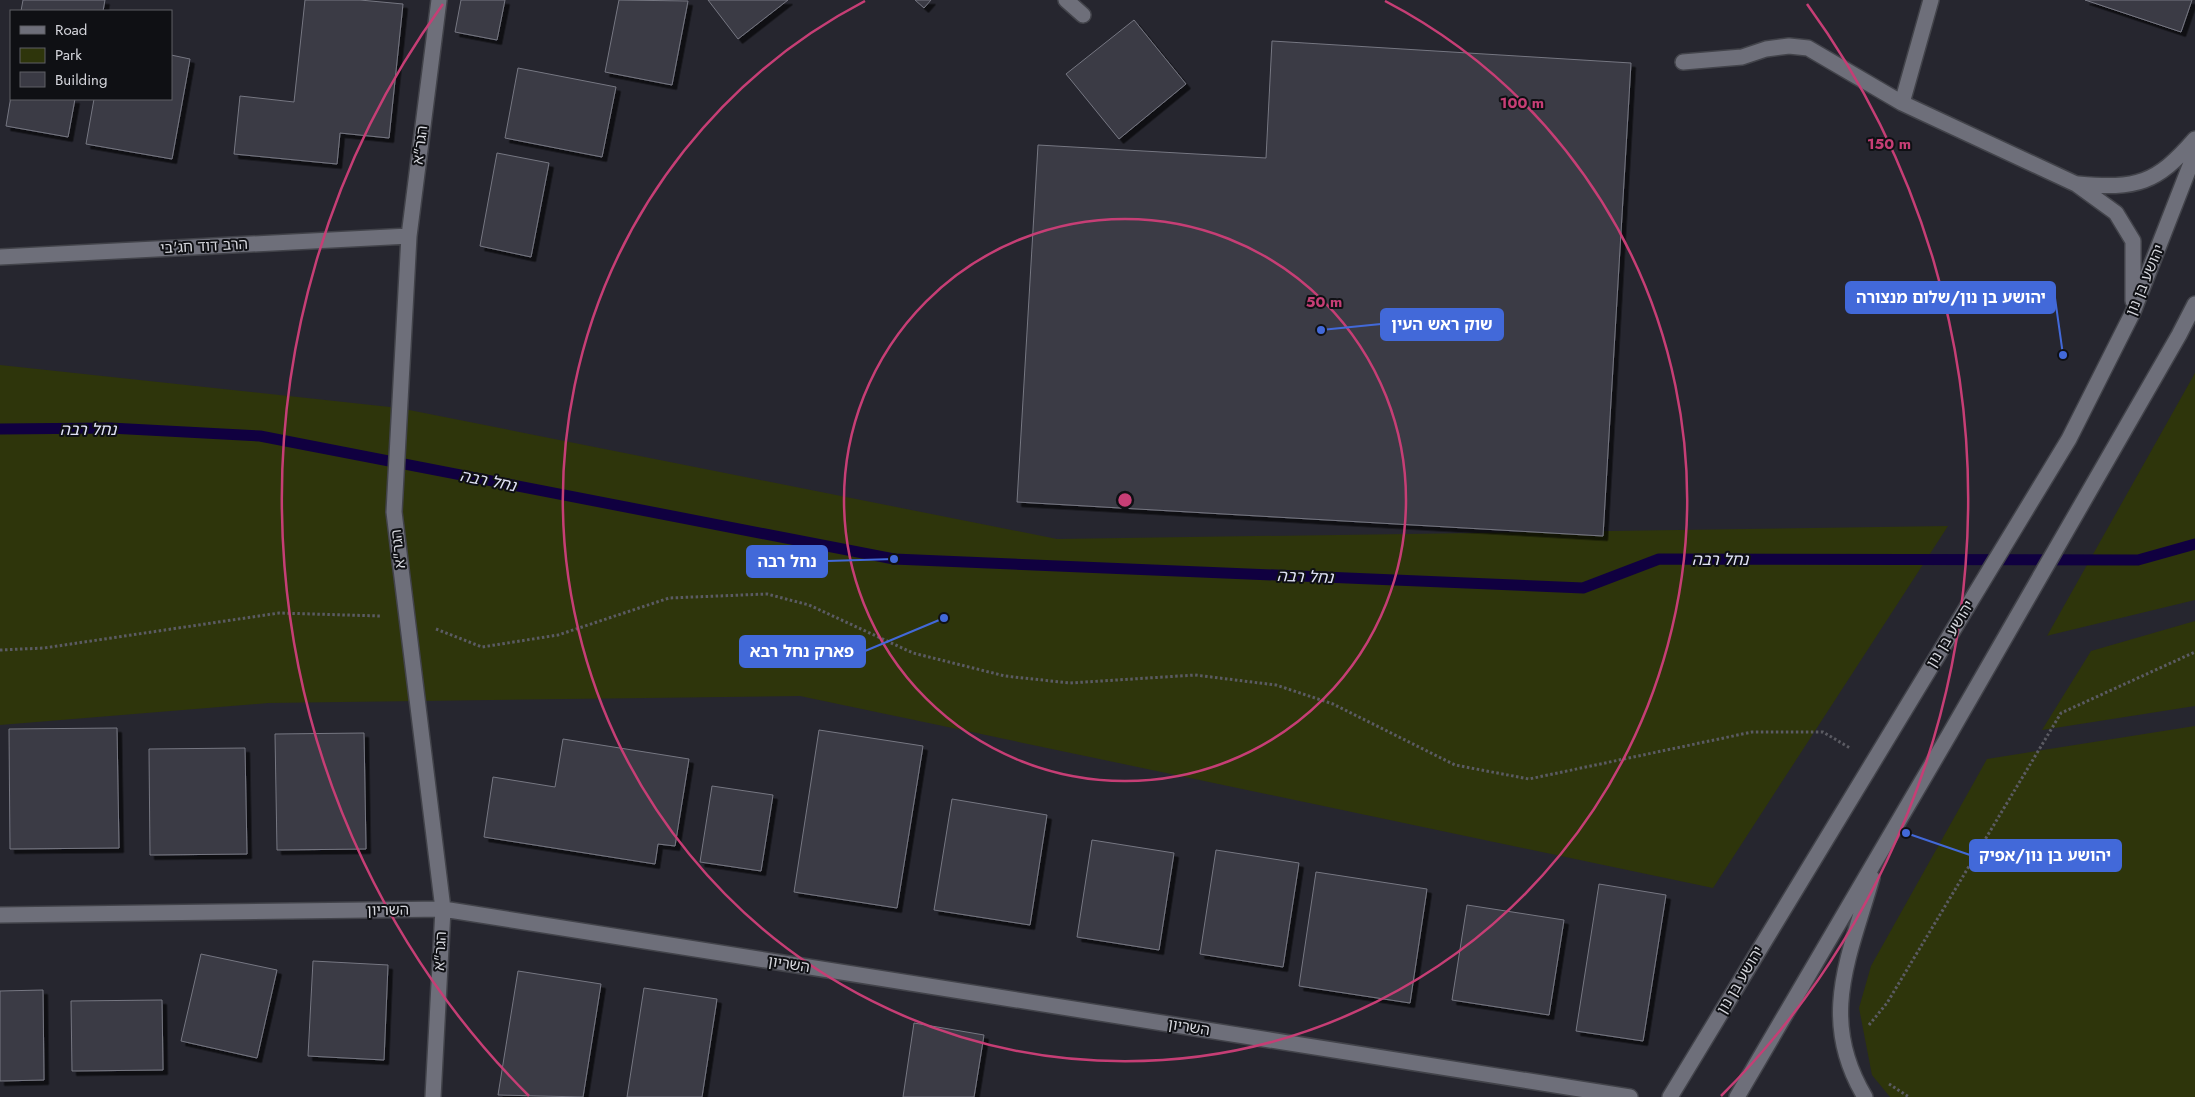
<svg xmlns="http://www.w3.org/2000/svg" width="2195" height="1097" viewBox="0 0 2195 1097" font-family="Jost,'Noto Sans Hebrew',sans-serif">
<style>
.green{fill:#2e350b}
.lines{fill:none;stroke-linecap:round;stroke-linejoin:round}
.stream{stroke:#100040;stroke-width:11}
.building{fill:#3a3a44;stroke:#767782;filter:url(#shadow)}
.minor-casing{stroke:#42434a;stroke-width:18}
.path{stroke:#5b5b63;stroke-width:3;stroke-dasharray:2.5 2.5;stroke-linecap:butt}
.minor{stroke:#6e6f7a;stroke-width:15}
.ring{fill:none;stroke:#c63e75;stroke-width:2.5}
.labels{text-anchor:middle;stroke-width:4;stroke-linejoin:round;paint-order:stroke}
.street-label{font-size:15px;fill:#d5d6dc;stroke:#0f1014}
.water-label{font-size:16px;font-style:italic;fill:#e1e3f7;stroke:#0f1014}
.centre{fill:#c63e75;stroke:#0f1014;stroke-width:2.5}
.ring-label{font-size:15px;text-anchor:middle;font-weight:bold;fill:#c63e75;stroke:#0f1014;stroke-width:4;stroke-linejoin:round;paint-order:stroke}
.leader{fill:none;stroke:#4269d9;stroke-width:2}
.callout-dot{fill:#4269d9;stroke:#0f1014;stroke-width:2}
.callout{fill:#4269d9;stroke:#4269d9;stroke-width:2}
.callout-label{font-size:16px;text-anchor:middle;font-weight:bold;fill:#fff}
</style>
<defs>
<filter id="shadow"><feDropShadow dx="4.5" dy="4.5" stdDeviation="0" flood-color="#0009"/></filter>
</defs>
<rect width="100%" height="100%" fill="#26262f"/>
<path class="green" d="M0 365 399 408 1057 539 1948 526 1713 888 800 696 268 703 0 725Z
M2195 373V600L2046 636H2047Z
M2195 621V706L2042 730 2091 651Z
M2195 726V1097H1890L1872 1075 1859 1008 1871 966 1987 759Z"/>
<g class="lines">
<path class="stream" d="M0 429 110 428 260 436 894 559 1583 588 1659 559 2138 560 2195 544"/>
</g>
<path class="building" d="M23 0H105L103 11H21Z
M305 0H360L403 4 389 138 340 133 337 164 234 154 240 96 294 102Z
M461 0H505L497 40 455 32Z
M619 0 688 1 672 85 605 72Z
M708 0H788L738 39Z
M915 0H931L924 8Z
M2085 0H2192L2181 32Z
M1134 20 1186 84 1119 139 1066 74Z
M1272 41 1631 63 1603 536 1017 502 1038 145 1266 158Z
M171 55 190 59 172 159 86 144 94 99H171Z
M518 68 616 87 602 157 505 138Z
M11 96V99H75L68 137 6 126Z
M497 153 549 163 531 257 480 246Z
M117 728 119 848 10 849 9 729Z
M819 730 923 746 897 908 794 892Z
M364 733 366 849 277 850 275 734Z
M563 739 689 759 675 846 658 844 655 864 484 837 493 777 555 787Z
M245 748 247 854 150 855 149 749Z
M712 786 773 795 761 871 700 862Z
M952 799 1047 815 1030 925 934 910Z
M1092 840 1174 853 1159 950 1077 937Z
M1216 850 1299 863 1283 967 1200 954Z
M1316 872 1427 889 1410 1003 1299 986Z
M1599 884 1666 895 1643 1041 1576 1031Z
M1467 905 1564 920 1549 1015 1452 1000Z
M201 954 277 970 257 1058 181 1041Z
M313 961 388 965 384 1060 308 1056Z
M518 971 601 984 583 1097 498 1095Z
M644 988 717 999 702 1097H627Z
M43 990 44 1080 0 1081V991Z
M162 1000 163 1070 72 1071 71 1001Z
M914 1023 984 1035 974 1097H903Z"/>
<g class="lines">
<defs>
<path id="minor" d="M1066 0 1083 15
M1683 62 1742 57 1766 49 1789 46 1808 48 1902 103 2076 184 2116 213 2133 241V301
M1902 103 1931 0
M2078 184C2137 189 2156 184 2195 139
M0 257 409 236
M0 915 443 909 1630 1097
M433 1097 443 909 394 512 409 236 439 0
M1670 1097 2069 439 2133 312 2195 153
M1737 1097 1949 735 2179 335 2195 304
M1865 1097C1818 1019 1849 958 1872 878"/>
</defs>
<use href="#minor" class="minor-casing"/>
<path class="path" d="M436 629 482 647 558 635 669 598 767 594 809 605 913 653 1005 676 1070 683 1195 675 1276 685 1333 704 1455 765 1529 779 1752 732H1823L1850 748
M0 650 44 648 279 613 380 616
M1869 1025 1887 1003 2061 713 2195 652
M1889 1084 1909 1097"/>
<use href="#minor" class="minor"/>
</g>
<g class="ring">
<circle cx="1125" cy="500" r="281"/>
<path d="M1385 1A562 562 0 1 1 865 1"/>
<path d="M529 1096A843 843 0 0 1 443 4M1807 4A843 843 0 0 1 1721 1096"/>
</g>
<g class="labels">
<g class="street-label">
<text transform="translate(420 145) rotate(-83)" y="5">הגר"א</text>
<text transform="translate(204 246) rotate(-3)" y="5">הרב דוד חג'בי</text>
<text transform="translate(2145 280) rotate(-67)" y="5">יהושע בן נון</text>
<text transform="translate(398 549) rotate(-97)" y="5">הגר"א</text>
<text transform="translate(1950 634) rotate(-58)" y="5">יהושע בן נון</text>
<text transform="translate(388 910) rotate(-1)" y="5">השריון</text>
<text transform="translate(440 951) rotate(-87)" y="5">הגר"א</text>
<text transform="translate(789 964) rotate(9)" y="5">השריון</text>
<text transform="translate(1740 980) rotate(-59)" y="5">יהושע בן נון</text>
<text transform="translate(1189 1027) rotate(9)" y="5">השריון</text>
</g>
<g class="water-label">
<text x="88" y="435">נחל רבה</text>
<text transform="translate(488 480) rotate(11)" y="6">נחל רבה</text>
<text x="1720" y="565">נחל רבה</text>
<text transform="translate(1305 576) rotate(2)" y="6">נחל רבה</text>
</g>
</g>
<circle cx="1125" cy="500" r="8" class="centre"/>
<g class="ring-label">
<text x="1522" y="108">100 m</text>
<text x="1889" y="149">150 m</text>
<text x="1324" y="307">50 m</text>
</g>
<path class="leader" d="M2063 355L2055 298M1321 330L1381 324M894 559L827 561M944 618L865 651M1906 833L1970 855"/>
<g class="callout-dot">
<circle cx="2063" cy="355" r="5"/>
<circle cx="1321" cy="330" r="5"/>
<circle cx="894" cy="559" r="5"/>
<circle cx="944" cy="618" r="5"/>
<circle cx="1906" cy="833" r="5"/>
</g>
<g class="callout">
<rect x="1846" y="282" width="209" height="31" rx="5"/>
<rect x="1381" y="309" width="122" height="31" rx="5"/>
<rect x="747" y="546" width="80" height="31" rx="5"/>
<rect x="740" y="636" width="125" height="31" rx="5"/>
<rect x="1970" y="840" width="151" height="31" rx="5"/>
</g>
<g class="callout-label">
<text x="1951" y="303">יהושע בן נון/שלום מנצורה</text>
<text x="1442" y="330">שוק ראש העין</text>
<text x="787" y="567">נחל רבה</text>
<text x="802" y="657">פארק נחל רבא</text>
<text x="2045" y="861">יהושע בן נון/אפיק</text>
</g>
<rect x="10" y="10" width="162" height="90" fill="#0f1014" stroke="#5e5f64"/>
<rect x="20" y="26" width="25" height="8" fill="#6e6f7a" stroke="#5e5f64"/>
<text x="55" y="35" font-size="15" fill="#d5d6dc">Road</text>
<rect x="20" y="48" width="25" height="15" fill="#2e350b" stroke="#5e5f64"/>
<text x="55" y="60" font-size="15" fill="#d5d6dc">Park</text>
<rect x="20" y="72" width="25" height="15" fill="#3a3a44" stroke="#5e5f64"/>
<text x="55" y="85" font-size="15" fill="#d5d6dc">Building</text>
</svg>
